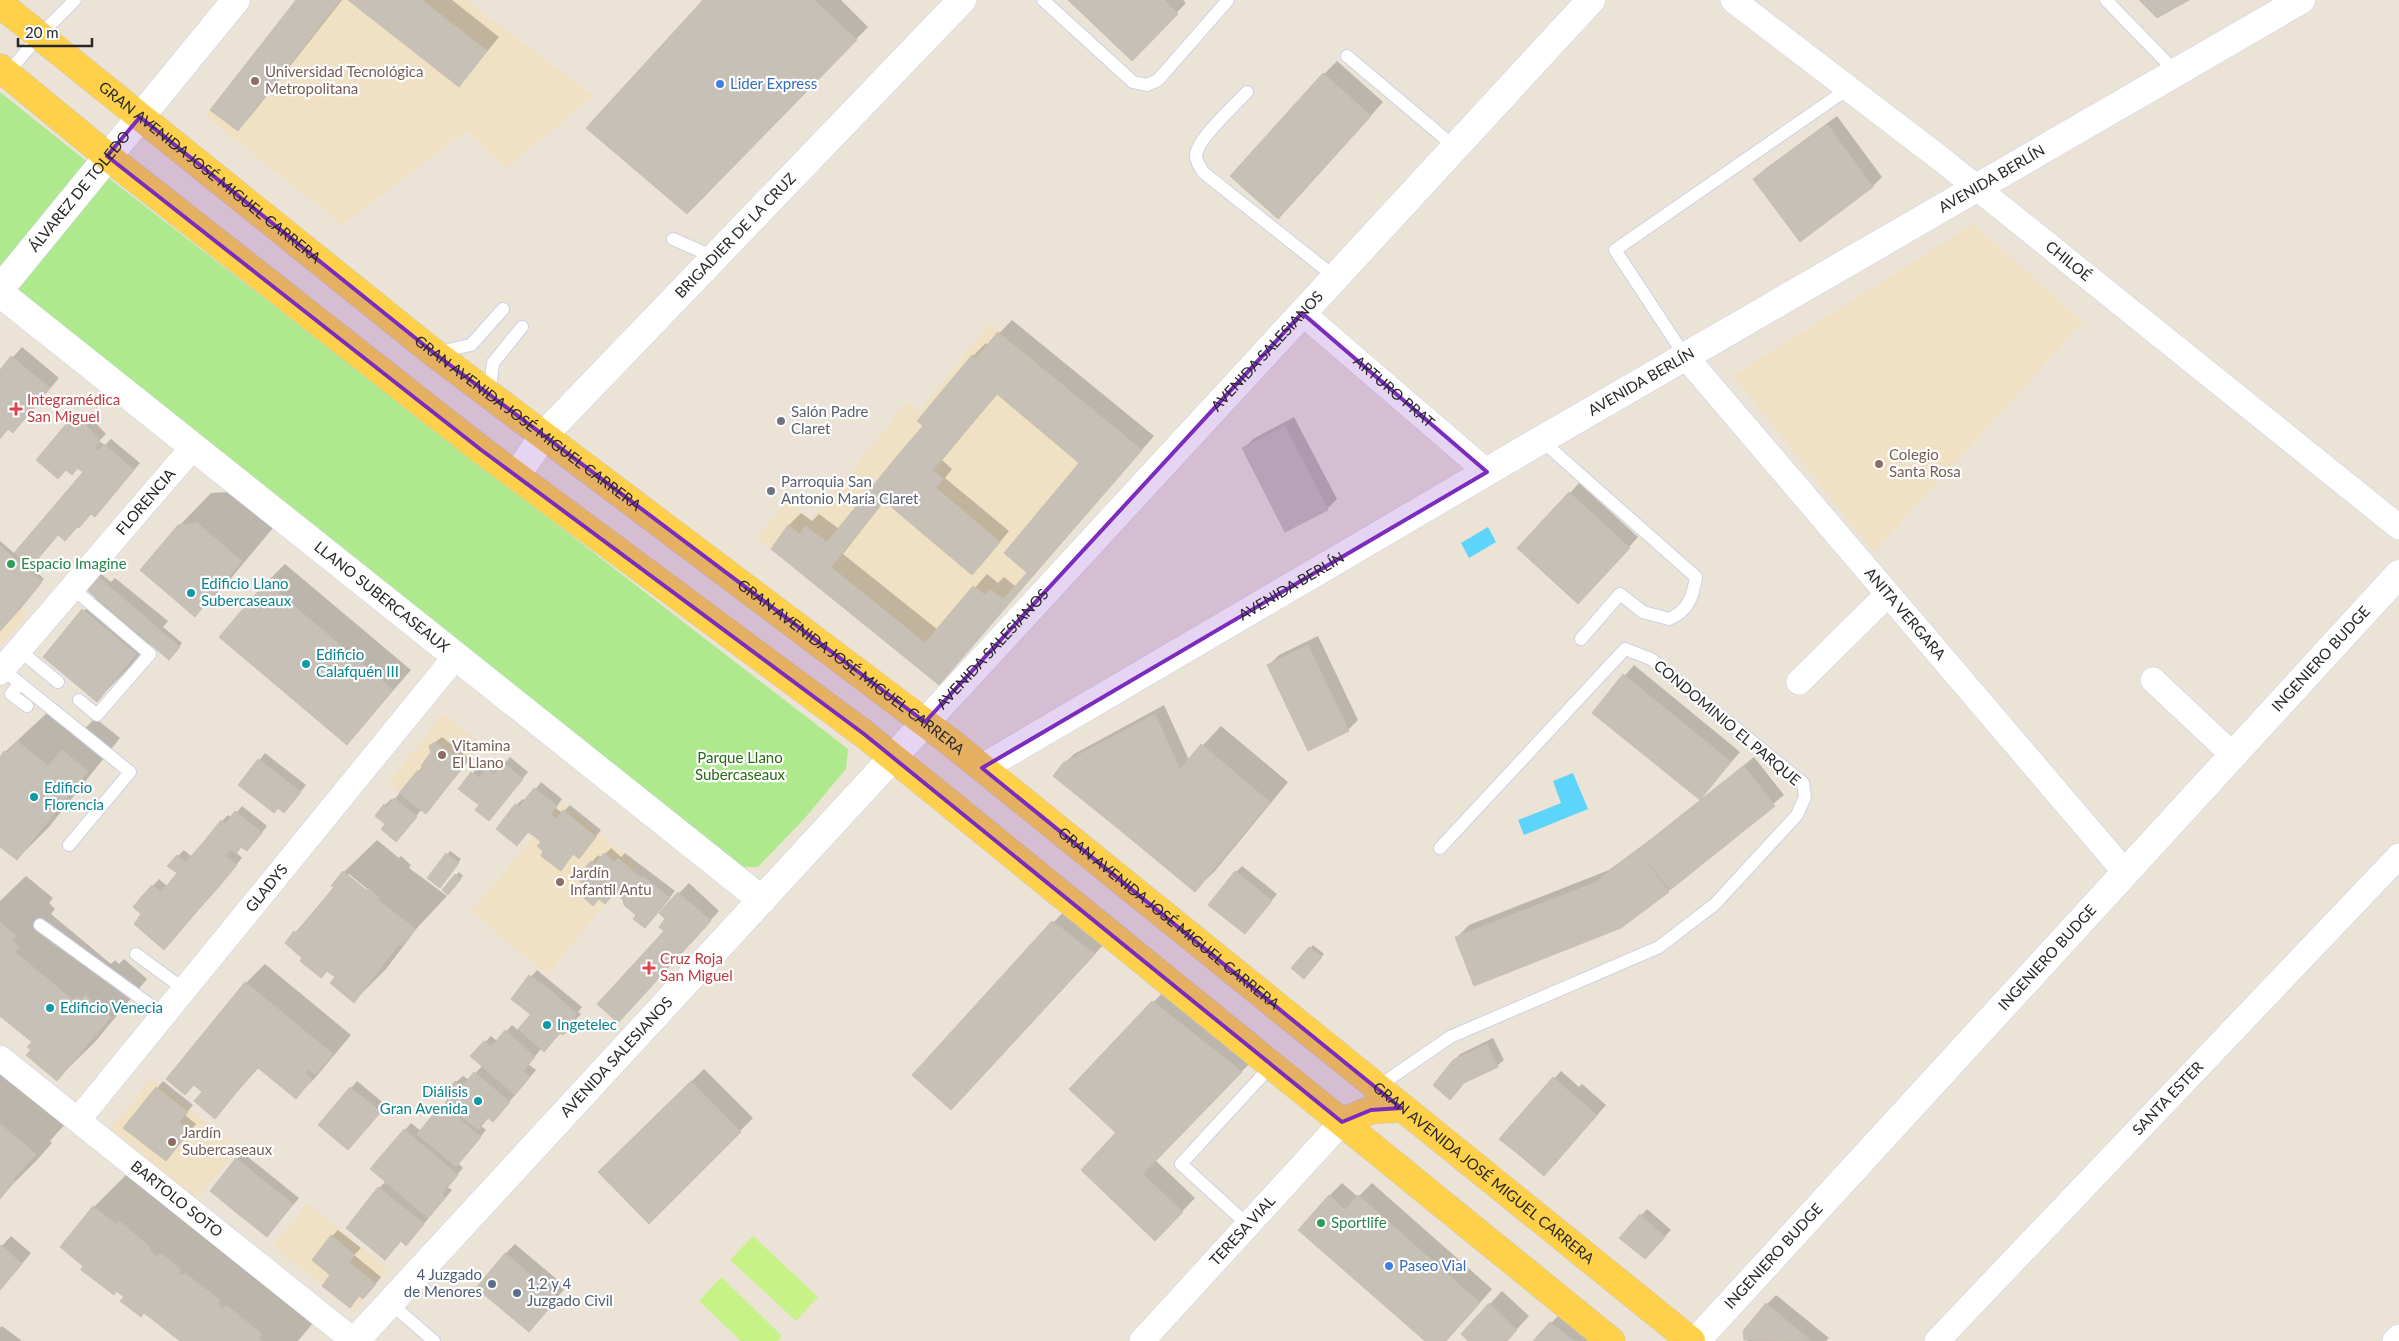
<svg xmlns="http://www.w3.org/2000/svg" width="2399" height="1341" viewBox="0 0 2399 1341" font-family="Lato,sans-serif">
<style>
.education{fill:#f0e1c4}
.green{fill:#aeea8d}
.pitch{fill:#c7f287}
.water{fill:#5dd4fb}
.shadow{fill:#0003;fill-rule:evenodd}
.building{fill:#c7c0b7;stroke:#c7bfb1}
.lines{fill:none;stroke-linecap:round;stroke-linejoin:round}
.service-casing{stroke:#cdd1e3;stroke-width:14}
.minor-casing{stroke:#cdd1e3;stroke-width:26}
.tertiary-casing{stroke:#cdd1e3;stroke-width:29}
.secondary-casing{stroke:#cdd1e3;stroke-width:29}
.primary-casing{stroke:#c7c7c7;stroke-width:29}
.service{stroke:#fff;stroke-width:12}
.minor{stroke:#fff;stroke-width:25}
.tertiary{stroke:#fff;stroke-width:28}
.secondary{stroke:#fff;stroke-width:28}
.primary{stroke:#ffd14a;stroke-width:28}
.marked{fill:#7b2cbf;fill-opacity:0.2;stroke:#7b2cbf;stroke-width:4;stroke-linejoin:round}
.education-dot{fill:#8d6e63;stroke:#fff;stroke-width:2}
.shop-dot{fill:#3f7fe0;stroke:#fff;stroke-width:2}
.health-dot{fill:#e0444e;stroke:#fff;stroke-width:2}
.worship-dot{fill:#6b7280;stroke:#fff;stroke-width:2}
.leisure-dot{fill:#2e9e5b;stroke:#fff;stroke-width:2}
.culture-dot{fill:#0f9aa8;stroke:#fff;stroke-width:2}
.service-dot{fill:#5c6f8a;stroke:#fff;stroke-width:2}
.labels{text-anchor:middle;stroke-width:4.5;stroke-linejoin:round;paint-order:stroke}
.education-label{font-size:15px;fill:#785e54;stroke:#fff;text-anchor:start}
.shop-label{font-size:15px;fill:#366cbe;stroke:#fff;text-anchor:start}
.street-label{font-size:15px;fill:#282828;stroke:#fff}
.health-label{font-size:15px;fill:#be3a42;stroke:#fff;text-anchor:start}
.worship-label{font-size:15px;fill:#5b616d;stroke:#fff;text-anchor:start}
.leisure-label{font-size:15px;fill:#27864d;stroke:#fff;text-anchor:start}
.culture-label{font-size:15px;fill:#0d838f;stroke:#fff;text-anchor:start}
.park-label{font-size:15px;fill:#266b12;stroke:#fff}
.service-label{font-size:15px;fill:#4e5e75;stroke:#fff;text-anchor:end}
</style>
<rect width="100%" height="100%" fill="#ece3d7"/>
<path class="education" d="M296 0H466L594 96 506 169 466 130 342 225 205 116Z
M1973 224 2083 322 1874 552 1733 376Z
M990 323 1142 450 939 685 757 538 787 501 811 520 906 402 919 412Z
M0 592 27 614 0 646Z
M443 713 482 744 426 814 388 783Z
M561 803 637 865 547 975 471 912Z
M151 1078 239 1148 192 1204 105 1136Z
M307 1203 388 1269 354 1311 273 1246Z"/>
<path class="green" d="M0 92 75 152 848 749 846 769 804 819 758 867H739L0 279Z"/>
<path class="pitch" d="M753 1236 818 1297 796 1321 730 1260Z
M721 1277 782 1336 777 1341H741L699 1301Z"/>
<path class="water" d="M1488 527 1496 542 1469 558 1461 543Z
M1573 773 1588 809 1524 835 1518 820 1561 803 1553 781Z"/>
<path class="shadow" d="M298 0H342L250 117 237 130Z
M350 0H452L499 37 459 86Z
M705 0H841L868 27 687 212Z
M1070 0H1183L1186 3 1132 60Z
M1337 61 1383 102 1291 205 1324 74Z
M1837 116 1882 177 1873 186 1800 240 1755 179 1765 169Z
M1012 320 1154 436 939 683 788 526 801 513 812 521 819 514 839 529 924 425 919 421 973 356 986 343 988 345ZM998 393 1080 463 1029 573 1016 587 1004 577 998 583 987 574 938 630 843 554 885 500 972 573 982 564 1009 531 945 478 952 469 942 460Z
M22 347 59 378 22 422 9 428 0 437V372Z
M79 412 88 419 90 417 106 434 99 441 105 445 111 439 140 463 101 509 92 513 78 525 58 534 30 566 44 579 0 630V541L15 554 84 472 73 418Z
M1294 417 1337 499 1327 509 1243 449 1253 439Z
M1579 483 1638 537 1588 593 1570 493Z
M230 492 273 528 227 583 195 615 179 526 211 493Z
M285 564 411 670 347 744 266 583Z
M100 573 111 582 115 578 168 621 163 627 182 643 172 656 150 642 129 668 97 700 45 657 97 596 87 589Z
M1318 636 1358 720 1348 730 1269 665 1279 655Z
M1634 665 1740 752 1709 788 1594 712Z
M1164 705 1189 760 1221 726 1288 782 1214 872 1195 890 1064 764 1074 754Z
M50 710 80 734 95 718 120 738 49 827 17 859 0 845V760L5 752Z
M442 737 470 759 432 806 426 813 422 809 402 834 387 824 385 805 391 799 393 801 423 766 433 753 430 746Z
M265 753 306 785 284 812 240 785Z
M510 757 528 772 495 813 460 788 479 766 486 772 494 764 500 768Z
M1754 757 1784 795 1668 891 1456 938 1469 925 1609 870 1651 839Z
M541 782 562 799 556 808 562 813 570 805 601 830 579 857 574 853 561 869 544 850 542 841 529 831 497 829 516 805 523 799 526 801Z
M242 806 267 826 253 844 242 846 236 852 242 858 170 942 134 907 159 879 167 886 178 873V856L184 850 192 857 222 821 228 815 232 818Z
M377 840 399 858 401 856 411 865 409 868 447 896 417 928 386 969 354 1001 337 977 304 957 286 943 335 887 333 885 344 872ZM349 874 372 893 370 895 347 876Z
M611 848 621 857 625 853 675 891 651 920 638 915 615 892 592 890V862L598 855 601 858Z
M450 851 461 859 442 883 429 878Z
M1242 866 1277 894 1251 926 1236 872Z
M459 872 463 876 448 893 456 875Z
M26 876 53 898 49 903 55 909 51 914 111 964 115 960 119 964 124 959 147 979 95 1042 57 1079 32 1050 33 1042 0 1014V901Z
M689 883 719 911 627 1012 666 931 667 919 660 913Z
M1066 909 1107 941 964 1096 914 1075Z
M1313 945 1324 954 1306 975 1293 968Z
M265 964 351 1035 315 1078 296 1097 259 1067 215 1117 203 1091 194 1084 168 1078 246 983Z
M537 970 582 1007 578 1012 581 1014 569 1027 542 1048 528 1064 536 1070 499 1114 493 1121 489 1117 481 1126 486 1130 458 1163 463 1168 447 1187 452 1190 412 1238 379 1188 386 1181 372 1169 411 1123 421 1131 449 1099 445 1096 456 1082 463 1076 469 1080 483 1065 485 1042 491 1036 497 1041 512 1025 518 1030 532 1014 512 998Z
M1166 989 1254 1059 1155 1160 1195 1198 1168 1226 1117 1133 1071 1089Z
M1493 1038 1504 1060 1497 1066 1454 1061 1460 1054Z
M0 1056 73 1116 57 1133 50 1141 52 1143 37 1160 0 1197Z
M704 1069 753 1118 649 1222 600 1172Z
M1561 1071 1579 1087 1582 1084 1606 1105 1554 1165 1501 1139Z
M163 1081 193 1105 185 1115 196 1124 172 1153 125 1127Z
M357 1081 386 1105 348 1149 320 1125Z
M243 1153 299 1198 273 1229 237 1159Z
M127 1174 313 1323 298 1341H182L117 1290 114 1293 85 1265 62 1247 94 1207Z
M1342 1183 1358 1197 1372 1183 1492 1289 1446 1341H1427L1329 1196Z
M1647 1209 1671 1230 1651 1251 1621 1237Z
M338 1230 361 1248 354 1255 381 1277 370 1291 360 1295 356 1300 332 1274V1236Z
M11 1236 31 1253 0 1290V1248Z
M515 1244 566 1287 529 1331 505 1254Z
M1502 1291 1529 1316 1506 1341H1470L1490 1304Z
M1776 1295 1829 1338 1826 1341H1748L1746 1339 1767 1304Z
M1564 1309 1602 1341H1535Z
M2 1326 22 1341H0V1328Z"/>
<path class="building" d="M296 0H340L238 131 210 110Z
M348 0H422L487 51 459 87Z
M703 0H814L857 40 687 214 586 128Z
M1068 0H1164L1178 14 1132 61Z
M2139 0H2189L2157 18Z
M1323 73 1371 116 1278 219 1230 176Z
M1827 124 1873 187 1800 242 1753 179Z
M998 332 1142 450 1032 577 1004 553 1079 463 997 394 926 478 898 455 923 426 917 421 972 355 976 358Z
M11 356 50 388 13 433 8 429 0 439V370Z
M72 417 81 425 83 422 100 441 72 475 66 470 58 479 36 460Z
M1285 426 1328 510 1285 532 1242 448Z
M104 444 134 470 95 517 91 514 79 528 54 506 83 472 77 468 94 448 98 451Z
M898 455 912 466 831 567 925 643 973 586 985 595 990 589 1003 599 1027 573 1032 577 939 685 771 549 788 525 800 534 805 526 827 542Z
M912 466 926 478 933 470 943 479 936 488 1000 542 972 575 883 500Z
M1569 492 1630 548 1578 604 1517 548Z
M54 506 78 526 65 541 58 535 31 567 14 553Z
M197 523 242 561 195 617 140 570 178 525Z
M0 546 42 582 20 609 0 592Z
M96 575 180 647 169 660 86 589Z
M266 582 393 690 347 745 219 637Z
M0 592 20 609 0 631Z
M82 609 136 654 97 702 43 657Z
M1308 645 1349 731 1308 751 1267 665Z
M1623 674 1731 762 1700 800 1592 713Z
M1155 714 1180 770 1126 835 1053 776 1063 763Z
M17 741 48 766 62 750 88 771 17 860 0 847V757L4 751 7 753Z
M435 742 465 765 447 787 421 766 431 752 429 746Z
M1201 744 1270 802 1195 892 1126 835Z
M258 759 301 792 284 813 278 808 274 813 238 785Z
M503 763 523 779 489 821 475 810 479 805 458 789 471 772 479 778 486 769 494 774Z
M1744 766 1775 806 1670 890 1638 850Z
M424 768 447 787 426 814 399 793 418 770 420 772Z
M534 788 557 806 534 836 528 832 517 846 496 829 515 804 519 807Z
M394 798 417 817 396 842 381 829 385 824 375 816 384 804 387 807Z
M563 810 596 837 579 859 573 854 561 871 541 856 543 851 537 846 541 842 534 836 551 815 556 819Z
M235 811 262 833 247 851 241 847 236 854 230 849 226 855 206 839 221 820 225 824Z
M206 839 237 865 217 889 186 862Z
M1637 850 1669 892 1621 928 1474 986 1455 937 1594 883Z
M446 853 459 863 440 888 427 878Z
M604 853 614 862 618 858 633 871 605 904 599 899 593 906 584 898 591 890 576 878 591 861 595 864Z
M177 855 217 889 199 909 169 883 177 873 167 866Z
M343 871 366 890 368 888 380 898 378 900 416 929 401 946 399 944 354 1003 330 983 335 977 327 971 321 978 300 961 302 958 285 943 294 931 296 933 334 887 331 886Z
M633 871 641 878 644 877 670 898 645 928 633 919 636 915 624 905 623 900 615 893Z
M1235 871 1272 901 1245 934 1208 905Z
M455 874 461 879 448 895 442 890Z
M169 883 199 909 182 929 142 896 152 885 161 892Z
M678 892 711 921 618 1023 597 1004 664 931 659 927 665 919 659 913Z
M142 896 182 929 164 950 134 924 141 914 133 907Z
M1052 921 1095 954 951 1110 912 1075Z
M0 922 16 936 12 941 19 947 15 952 74 1001 77 997 81 1000 85 995 111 1017 57 1081 26 1055 31 1050 27 1047 32 1042 0 1016Z
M1309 947 1322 957 1304 979 1291 968Z
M529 975 551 991 530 1014 511 999Z
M245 982 333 1054 315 1075 309 1069 305 1074 312 1079 296 1099 257 1067 215 1119 194 1101 202 1092 194 1085 185 1095 166 1079Z
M551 991 577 1014 573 1019 576 1021 563 1035 560 1033 544 1052 518 1029Z
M1152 1001 1202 1040 1116 1133 1069 1089Z
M505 1030 535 1057 523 1071 530 1077 515 1095 470 1056 484 1041 491 1047Z
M1202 1040 1242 1072 1143 1174 1183 1212 1155 1241 1081 1170Z
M1487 1044 1498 1067 1464 1083 1450 1100 1433 1085 1453 1060Z
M474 1072 510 1102 493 1122 488 1118 478 1130 445 1103 447 1100 443 1096 455 1081 462 1087Z
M1553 1077 1571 1093 1518 1154 1499 1139Z
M691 1081 741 1132 649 1224 598 1172Z
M156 1087 188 1112 179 1122 190 1131 166 1161 123 1128Z
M350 1087 381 1112 348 1150 318 1125Z
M1571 1093 1597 1115 1544 1176 1518 1154Z
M442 1104 481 1137 456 1167 417 1134Z
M0 1124 36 1154 20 1172 13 1179 15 1181 0 1199Z
M404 1129 458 1175 442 1194 446 1197 428 1218 370 1169Z
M236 1158 264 1181 238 1214 210 1191Z
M264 1181 293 1204 267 1237 238 1214Z
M378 1187 424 1224 406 1246 401 1241 385 1260 346 1228Z
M1329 1195 1345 1210 1358 1195 1480 1303 1446 1341H1425L1298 1230Z
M93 1206 116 1224 119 1221 150 1247 149 1249 156 1256 161 1253 181 1270 178 1273 182 1276 185 1273 220 1300 218 1305 223 1309 226 1305 262 1334 258 1338 263 1341H180L144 1313 141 1317 120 1301 124 1297 116 1291 114 1295 81 1270 83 1266 60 1247Z
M1640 1214 1665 1237 1645 1259 1619 1238Z
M331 1235 355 1255 349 1262 376 1284 363 1299 359 1296 350 1308 322 1286 330 1275 312 1260Z
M1 1245 22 1264 0 1290V1246Z
M505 1253 558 1298 529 1332 476 1288Z
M1489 1303 1517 1330 1507 1341H1468L1461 1334Z
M1766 1303 1811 1341 1744 1340 1743 1331Z
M1550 1322 1574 1341H1533Z"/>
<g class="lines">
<defs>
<path id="service" d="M1043 0 1133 82 1147 85 1158 80 1228 0
M2106 0 2176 72
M1347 56 1455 147
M7 74 39 36 75 0
M1247 92C1235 105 1197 139 1196 155 1196 162 1200 167 1204 173L1335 277
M673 239 714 257
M435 353 471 345 503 309
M1685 356 1615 250 1849 88
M489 395 493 363 522 327
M1541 440 1696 577C1693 597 1688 611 1669 619L1643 612 1620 594 1581 639
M71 587 150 654 97 715 79 700
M19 650 58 682
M2 669 130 772 69 845
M20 683 11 694 27 706
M40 925 164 1015
M136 954 185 990
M1376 1088 1450 1037 1659 947 1715 904 1797 815 1805 797 1803 783 1651 659 1625 649 1440 848
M1248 1225 1181 1164 1272 1065
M390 1303 434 1341"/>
<g id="minor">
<path id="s1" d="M1733 0 1941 159 2399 527"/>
<path id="s2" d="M1302 313 1487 472"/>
<path id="s3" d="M1685 356 2125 872"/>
<path id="s4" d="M0 672 193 447"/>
<path d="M2153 680 2233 755"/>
<path d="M1799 682 1888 594"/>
<path id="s5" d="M0 1058 354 1341"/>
<path id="s6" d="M78 1120 456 656"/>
<path id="s7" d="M1142 1341 1342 1122"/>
<path id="s8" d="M1937 1341 2399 856"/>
<path d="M2395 1341 2399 1337"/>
</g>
<g id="tertiary">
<path id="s9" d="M0 289 236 0"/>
<path id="s10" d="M0 293 762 900"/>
<path id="s11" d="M982 768 1541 440 2301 0"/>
<path id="s12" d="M1696 1341 2399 574"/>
</g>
<g id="secondary">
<path id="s13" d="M516 476 544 435 962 0"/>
<path id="s14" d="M355 1341 1591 0"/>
</g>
<g id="primary">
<path id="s15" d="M0 4 434 353 949 741 1691 1341"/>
<path d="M0 68 107 156 480 449 864 734 1611 1341"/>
<path d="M1342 1122 1371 1110 1401 1108"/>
</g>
</defs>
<use href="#service" class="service-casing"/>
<use href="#minor" class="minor-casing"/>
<use href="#tertiary" class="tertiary-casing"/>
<use href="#secondary" class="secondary-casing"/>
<use href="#primary" class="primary-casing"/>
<use href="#service" class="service"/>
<use href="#minor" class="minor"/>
<use href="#tertiary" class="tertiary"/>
<use href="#secondary" class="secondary"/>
<use href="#primary" class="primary"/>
</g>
<path class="marked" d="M140 117 434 353 925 722 1302 313 1487 472 982 768 1401 1108 1371 1110 1342 1122 864 734 480 449 107 156Z"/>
<g class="education-dot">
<circle cx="255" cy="81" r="5"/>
<circle cx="1879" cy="464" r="5"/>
<circle cx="442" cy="755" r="5"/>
<circle cx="560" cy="882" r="5"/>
<circle cx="172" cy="1142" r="5"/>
</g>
<g class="shop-dot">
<circle cx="720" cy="84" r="5"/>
<circle cx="1389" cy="1266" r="5"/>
</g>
<g class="health-dot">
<path d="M13.5 401.5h5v5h5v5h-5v5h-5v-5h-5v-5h5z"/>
<path d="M646.5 960.5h5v5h5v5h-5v5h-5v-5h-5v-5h5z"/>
</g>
<g class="worship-dot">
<circle cx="781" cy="421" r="5"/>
<circle cx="771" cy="491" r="5"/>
</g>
<g class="leisure-dot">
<circle cx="11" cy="564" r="5"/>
<circle cx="1321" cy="1223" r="5"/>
</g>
<g class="culture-dot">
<circle cx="191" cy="593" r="5"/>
<circle cx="306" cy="664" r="5"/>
<circle cx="34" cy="797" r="5"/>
<circle cx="50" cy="1008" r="5"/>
<circle cx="547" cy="1025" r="5"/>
<circle cx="478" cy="1101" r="5"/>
</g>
<g class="service-dot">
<circle cx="492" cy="1284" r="5"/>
<circle cx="517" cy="1293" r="5"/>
</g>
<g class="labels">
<g class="education-label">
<text x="265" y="77">Universidad Tecnológica<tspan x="265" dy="17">Metropolitana</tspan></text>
<text x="1889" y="460">Colegio<tspan x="1889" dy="17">Santa Rosa</tspan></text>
<text x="452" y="751">Vitamina<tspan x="452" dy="17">El Llano</tspan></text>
<text x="570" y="878">Jardín<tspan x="570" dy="17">Infantil Antu</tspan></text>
<text x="182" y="1138">Jardín<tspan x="182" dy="17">Subercaseaux</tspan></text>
</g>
<g class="shop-label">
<text x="730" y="89">Lider Express</text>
<text x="1399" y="1271">Paseo Vial</text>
</g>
<g class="street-label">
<text dy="5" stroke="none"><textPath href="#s15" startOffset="269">GRAN AVENIDA JOSÉ MIGUEL CARRERA</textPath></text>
<text dy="5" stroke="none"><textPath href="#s11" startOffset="1169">AVENIDA BERLÍN</textPath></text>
<text dy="5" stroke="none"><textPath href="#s9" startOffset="126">ÁLVAREZ DE TOLEDO</textPath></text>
<text dy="5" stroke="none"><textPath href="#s13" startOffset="326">BRIGADIER DE LA CRUZ</textPath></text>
<text dy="5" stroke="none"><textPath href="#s1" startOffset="425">CHILOÉ</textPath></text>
<text dy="5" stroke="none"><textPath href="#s14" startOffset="1346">AVENIDA SALESIANOS</textPath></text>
<text dy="5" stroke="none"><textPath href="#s11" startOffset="764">AVENIDA BERLÍN</textPath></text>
<text dy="5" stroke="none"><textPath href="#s2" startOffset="121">ARTURO PRAT</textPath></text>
<text dy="5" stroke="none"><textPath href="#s15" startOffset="674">GRAN AVENIDA JOSÉ MIGUEL CARRERA</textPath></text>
<text dy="5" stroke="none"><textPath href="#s4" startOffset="224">FLORENCIA</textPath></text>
<text dy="5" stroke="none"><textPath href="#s11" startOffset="359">AVENIDA BERLÍN</textPath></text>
<text dy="5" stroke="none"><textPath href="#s10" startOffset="488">LLANO SUBERCASEAUX</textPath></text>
<text dy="5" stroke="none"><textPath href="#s3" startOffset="339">ANITA VERGARA</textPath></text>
<text dy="5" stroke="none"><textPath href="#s14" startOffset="941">AVENIDA SALESIANOS</textPath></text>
<text dy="5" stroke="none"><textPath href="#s12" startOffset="925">INGENIERO BUDGE</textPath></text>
<text dy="5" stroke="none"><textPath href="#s15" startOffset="1079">GRAN AVENIDA JOSÉ MIGUEL CARRERA</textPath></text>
<text transform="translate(1727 723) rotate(40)" y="5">CONDOMINIO EL PARQUE</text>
<text dy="5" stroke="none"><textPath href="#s6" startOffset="299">GLADYS</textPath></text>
<text dy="5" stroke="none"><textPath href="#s15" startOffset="1484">GRAN AVENIDA JOSÉ MIGUEL CARRERA</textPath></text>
<text dy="5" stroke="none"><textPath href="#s12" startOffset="520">INGENIERO BUDGE</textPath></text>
<text dy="5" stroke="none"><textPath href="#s14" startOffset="386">AVENIDA SALESIANOS</textPath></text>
<text dy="5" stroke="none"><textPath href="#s8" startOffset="335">SANTA ESTER</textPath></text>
<text dy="5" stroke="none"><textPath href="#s15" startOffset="1889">GRAN AVENIDA JOSÉ MIGUEL CARRERA</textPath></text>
<text dy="5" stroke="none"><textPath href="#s5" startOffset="226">BARTOLO SOTO</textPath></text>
<text dy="5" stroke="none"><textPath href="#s7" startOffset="149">TERESA VIAL</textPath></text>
<text dy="5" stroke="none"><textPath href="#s12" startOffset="115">INGENIERO BUDGE</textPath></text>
</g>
<g class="health-label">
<text x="27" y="405">Integramédica<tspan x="27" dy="17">San Miguel</tspan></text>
<text x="660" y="964">Cruz Roja<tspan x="660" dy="17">San Miguel</tspan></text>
</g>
<g class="worship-label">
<text x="791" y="417">Salón Padre<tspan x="791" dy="17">Claret</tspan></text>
<text x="781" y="487">Parroquia San<tspan x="781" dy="17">Antonio María Claret</tspan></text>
</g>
<g class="leisure-label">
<text x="21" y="569">Espacio Imagine</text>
<text x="1331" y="1228">Sportlife</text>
</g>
<g class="culture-label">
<text x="201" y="589">Edificio Llano<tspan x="201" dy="17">Subercaseaux</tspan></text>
<text x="316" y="660">Edificio<tspan x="316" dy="17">Calafquén III</tspan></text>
<text x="44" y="793">Edificio<tspan x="44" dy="17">Florencia</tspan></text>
<text x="60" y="1013">Edificio Venecia</text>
<text x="557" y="1030">Ingetelec</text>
<text x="468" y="1097" text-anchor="end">Diálisis<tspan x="468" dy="17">Gran Avenida</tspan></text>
</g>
<g class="park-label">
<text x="740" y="763">Parque Llano<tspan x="740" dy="17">Subercaseaux</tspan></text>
</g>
<g class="service-label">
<text x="482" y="1280">4 Juzgado<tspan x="482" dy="17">de Menores</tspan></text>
<text x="527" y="1289" text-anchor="start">1,2 y 4<tspan x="527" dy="17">Juzgado Civil</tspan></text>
</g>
</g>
<path d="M18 38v8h74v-8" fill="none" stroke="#282828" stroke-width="2.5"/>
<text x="25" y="38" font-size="15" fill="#282828" stroke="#ffffff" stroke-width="4" paint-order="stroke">20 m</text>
</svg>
